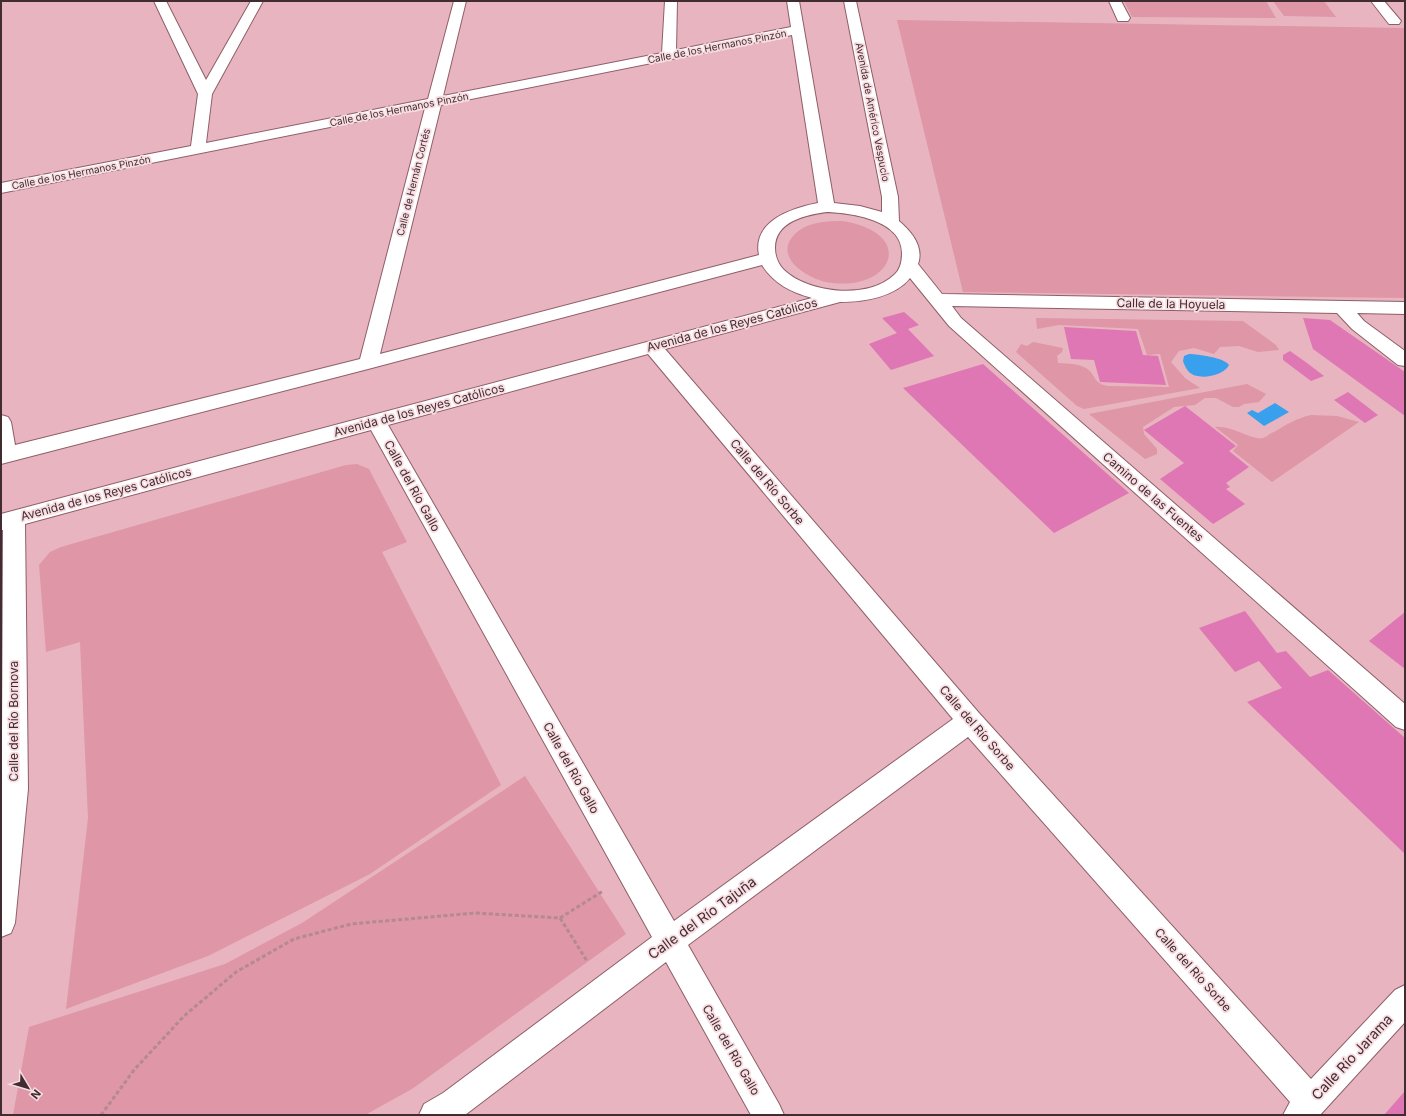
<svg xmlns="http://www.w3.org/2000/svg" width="1406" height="1116" viewBox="0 0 1406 1116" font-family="Inter,sans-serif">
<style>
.green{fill:#df96a6}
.water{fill:#38a0ed}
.building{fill:#df77b4}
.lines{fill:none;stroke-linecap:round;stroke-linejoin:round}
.minor-casing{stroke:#8e5f69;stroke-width:2}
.path{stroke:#b38992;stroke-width:3;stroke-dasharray:4 2.5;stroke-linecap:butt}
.minor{fill:#fff;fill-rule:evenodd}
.labels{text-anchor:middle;stroke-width:3.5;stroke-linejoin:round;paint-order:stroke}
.far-street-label{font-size:10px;fill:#412d31;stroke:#f8dde2}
.street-label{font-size:12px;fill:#412d31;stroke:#f8dde2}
.near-street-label{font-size:14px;fill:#412d31;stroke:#f8dde2}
</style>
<rect width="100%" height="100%" fill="#e8b4bf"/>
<path class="green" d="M1124 1H1266L1276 18 1132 17Z
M1273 1H1324L1336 17 1284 16Z
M897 20 1405 28V298L963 292Z
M842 221C919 233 892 294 826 282 807 278 773 257 794 235 806 222 826 221 842 221Z
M1036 318 1243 321 1276 345 1279 350 1258 352 1239 346 1220 347 1214 354 1194 348 1179 351 1171 362 1185 378 1200 388 1084 409 1077 406 1016 352 1021 344 1027 346 1033 342 1063 348 1062 352 1057 356 1058 363C1068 364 1077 363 1086 368 1097 375 1092 384 1109 386L1169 387 1160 354 1147 355 1138 329 1059 325 1037 329Z
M1247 384 1266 394 1259 402 1244 404 1239 407H1233L1216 398H1205L1195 405 1174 407 1143 427 1144 434 1157 449V454L1145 459 1089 414Z
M1311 415 1337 416 1359 422 1272 482 1233 451 1238 445 1215 427C1232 425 1252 441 1263 438 1267 437 1270 433 1274 432 1286 425 1297 418 1311 415Z
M357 464 369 469 407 542 382 552 501 785 370 874 208 956 66 1009 88 818 80 642 46 652 39 565 50 552 61 547 346 465Z
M525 776 626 934 412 1089 365 1115H13L29 1027 225 964 302 923Z"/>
<path class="water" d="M1189 354C1198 354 1225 358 1229 365 1224 376 1198 381 1189 372 1186 369 1184 364 1183 361L1184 356Z
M1275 403 1289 412 1264 426 1247 413 1252 410 1258 413Z"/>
<path class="building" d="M904 312 919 325 908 329 934 356 891 370 869 344 897 333 882 318Z
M1303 318 1330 320 1405 372V416L1313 349Z
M1064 327 1136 331 1143 355 1158 356 1166 385 1100 382 1094 360 1071 359Z
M1290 351 1307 363 1324 376 1311 381 1283 360V355Z
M983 364 1129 493 1054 533 903 388Z
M1348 392 1378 415 1365 423 1334 400Z
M1185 406 1236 446 1229 451 1249 467 1226 483 1230 487 1226 489 1245 504 1213 524 1160 479 1184 463 1144 430Z
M1245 611 1277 653 1286 651 1310 677 1328 670 1405 738V854L1247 702 1282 688 1259 661 1235 672 1199 628Z
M1405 612V669L1369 641Z
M1405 1091V1115H1384Z"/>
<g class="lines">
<defs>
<path id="minor" d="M154 1H166L206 80 251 1H263L212 94 206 143 428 99 454 1H466L443 96 662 53 665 1H677L676 50 791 27 787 1H799L834 203 860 206 882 212V197L844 1H856L898 197 899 221C912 232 924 247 918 264L942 294 1405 302V314L1357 313 1364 321 1405 351V366L1398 365 1352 329 1337 313 952 306 961 318 1405 704V730L1396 727 949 326 910 278C895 297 864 302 840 302L665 349 979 713 1311 1079 1395 990 1405 985V1022L1320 1115H1283L1290 1102 968 737 688 945 779 1104 784 1115H751L666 962 465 1115H419L424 1104 443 1093 652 937 371 430 25 524 28 789 15 923 11 933 1 937 3 530H1V514L812 298C791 292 774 284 762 265L368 369 1 464V415L8 417 11 422 15 445 360 359 425 108 1 193V183L191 146 198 94ZM792 35 818 203C792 208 752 221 759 255L380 354 441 105ZM827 212C852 213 902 220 902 253 902 262 900 270 894 275 868 300 808 293 784 270 778 264 775 256 775 248 775 221 806 215 827 212ZM648 354 953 719 674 921 388 425Z
M1109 1H1121L1130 18 1128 21H1118Z
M1371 1H1384L1401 21 1399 24H1389Z"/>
</defs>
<use href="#minor" class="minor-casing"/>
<path class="path" d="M560 918 603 891
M101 1115 134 1070 184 1016 236 972 294 939 351 924 475 913 560 918 587 961"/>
<use href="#minor" class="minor"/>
</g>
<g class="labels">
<g class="far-street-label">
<text transform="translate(717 46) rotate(-11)" y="4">Calle de los Hermanos Pinzón</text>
<text transform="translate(399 109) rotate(-11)" y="4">Calle de los Hermanos Pinzón</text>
<text transform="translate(873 112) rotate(79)" y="4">Avenida de Américo Vespucio</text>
<text transform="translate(81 172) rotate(-11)" y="4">Calle de los Hermanos Pinzón</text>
<text transform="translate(413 182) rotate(-76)" y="4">Calle de Hernán Cortés</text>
</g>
<g class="street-label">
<text transform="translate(1171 304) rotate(1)" y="4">Calle de la Hoyuela</text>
<text transform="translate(732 325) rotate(-15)" y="4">Avenida de los Reyes Católicos</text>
<text transform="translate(419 410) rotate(-15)" y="4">Avenida de los Reyes Católicos</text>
<text transform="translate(767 482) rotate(50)" y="4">Calle del Río Sorbe</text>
<text transform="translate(412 486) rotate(61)" y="4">Calle del Río Gallo</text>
<text transform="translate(106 494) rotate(-15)" y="4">Avenida de los Reyes Católicos</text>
<text transform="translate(1153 497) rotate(41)" y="4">Camino de las Fuentes</text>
<text transform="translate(14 721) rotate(-90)" y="4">Calle del Río Bornova</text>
<text transform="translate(977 728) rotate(49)" y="4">Calle del Río Sorbe</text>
<text transform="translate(571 768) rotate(61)" y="4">Calle del Río Gallo</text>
<text transform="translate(1193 970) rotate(48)" y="4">Calle del Río Sorbe</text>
<text transform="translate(731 1050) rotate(60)" y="4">Calle del Río Gallo</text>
</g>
<g class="near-street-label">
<text transform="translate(702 918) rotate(-36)" y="5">Calle del Río Tajuña</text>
<text transform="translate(1352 1057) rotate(-47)" y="5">Calle Río Jarama</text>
</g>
</g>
<rect width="1406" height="1116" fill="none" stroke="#412d31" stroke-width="4"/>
<g transform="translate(28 1088) rotate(128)" stroke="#f8dde2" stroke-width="3" paint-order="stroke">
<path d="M0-3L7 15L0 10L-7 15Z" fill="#412d31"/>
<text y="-6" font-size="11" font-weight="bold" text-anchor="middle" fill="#412d31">N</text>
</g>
</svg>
